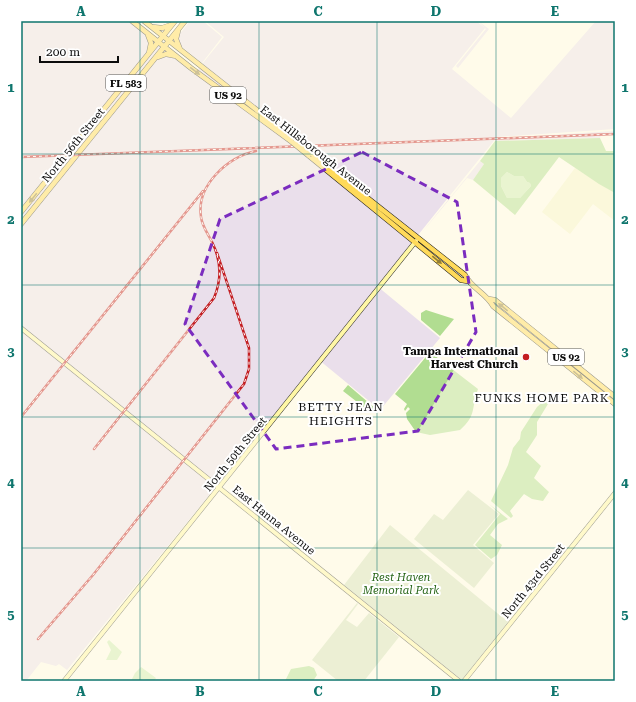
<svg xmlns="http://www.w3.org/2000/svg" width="636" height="702" viewBox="0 0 636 702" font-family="'Roboto Serif',serif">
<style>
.industrial{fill:#eadfeb}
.farmland{fill:#f6f3c9}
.green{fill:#cfebb2}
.forest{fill:#b1dd91;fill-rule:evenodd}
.cemetery{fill:#d4e1bb}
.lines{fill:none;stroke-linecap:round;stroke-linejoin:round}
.secondary-casing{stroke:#2e2e2e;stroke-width:5}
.primary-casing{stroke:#1d1d1d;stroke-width:5.5}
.secondary{stroke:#fff7a5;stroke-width:4}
.primary{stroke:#ffda5a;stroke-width:4.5}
.rail-casing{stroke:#c31d21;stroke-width:2.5}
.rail{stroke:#fff;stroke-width:1;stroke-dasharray:3;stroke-linecap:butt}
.primary-bridge-casing{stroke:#1d1d1d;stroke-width:5.5;stroke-linecap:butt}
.primary-bridge{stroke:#ffda5a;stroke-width:4.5}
.oneway{fill:#927d37}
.marked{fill:none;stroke:#7b2cbf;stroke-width:3;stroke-dasharray:8 5;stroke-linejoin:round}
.grid{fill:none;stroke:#0f766e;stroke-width:1;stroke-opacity:0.55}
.poi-dot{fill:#c31d21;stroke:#fff;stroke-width:1.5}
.labels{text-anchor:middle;stroke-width:4;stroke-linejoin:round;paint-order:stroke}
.shield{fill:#fff;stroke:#555;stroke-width:1}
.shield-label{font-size:10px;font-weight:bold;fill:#0c0c0c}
.street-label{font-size:11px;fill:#0c0c0c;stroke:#fff}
.poi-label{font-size:11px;font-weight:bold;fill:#0c0c0c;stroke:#fff;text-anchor:end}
.park-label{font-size:11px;font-style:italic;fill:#286619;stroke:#fff}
.neighbourhood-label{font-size:12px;letter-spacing:1px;fill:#0c0c0c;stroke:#fff}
.neatline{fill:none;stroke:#0f766e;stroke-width:1.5}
.grid-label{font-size:13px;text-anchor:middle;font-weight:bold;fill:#0f766e}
</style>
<rect width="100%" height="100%" fill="#fffbea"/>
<path class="industrial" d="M21 21H128L194 74 224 37 205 21H476L485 28 452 69 511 118 596 21H615V129L497 137 377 286 440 338 380 410 319 360 67 670 59 664 56 666 41 662 26 681 21 678Z
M190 21H203L222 37 202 63 181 46 178 41 179 35Z
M478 21 489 29 458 68 456 66 486 29Z
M615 131V133L601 134 600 138 495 141 498 138Z
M480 161 484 164 473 180 467 178 419 236Z"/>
<path class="farmland" d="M575 168 615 193V221L593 204 570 234 542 212Z"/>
<path class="green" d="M507 172 514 176H523L527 182 530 183 531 186 520 198H507L501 186V178Z
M109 640 122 652 117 660H106L111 650 107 642Z
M141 667 156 678 154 681 143 679 141 681H131L135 673Z"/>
<path class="forest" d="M600 138 606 151H615V193L599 184 559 157 515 215 473 180 484 164 480 161 495 141ZM507 172 514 176H523L527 182 530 183 531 186 520 198H507L501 186V178Z
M426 310 454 319 440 336 421 320V313Z
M430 352 478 389C471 408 477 415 460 430L430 435 416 432 407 419 406 413 410 409 408 407 405 411 404 409 407 404 395 394Z
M348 385 376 409 370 412 343 391Z
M546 399 548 404 537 422V435L526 452 541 466 534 478 549 492 543 501 532 499 524 494 510 511 513 516 511 518 491 501 508 465 513 448 520 439 521 432 537 407Z
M489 504 508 519 498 524 490 535 502 545 497 555 491 559 475 545 500 514Z
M309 666 314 668 317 675 313 681H285L291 669Z"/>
<path class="cemetery" d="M468 490 499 514 473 545 494 563 474 588 414 539 434 514 443 520Z
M390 525 508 622 462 680 344 585Z
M357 603 358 604 346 620 357 627 369 613 399 637 364 681H338L312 660Z"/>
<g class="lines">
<defs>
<path id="secondary" d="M21 328 459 681
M64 681 416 241
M464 681 615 493"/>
<path id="primary" d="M132 21 191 68 292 142
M144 21 296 141
M153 27 162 28 171 25
M178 31 176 39 180 49
M148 35 151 43 149 53
M158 57 166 54 176 56
M308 155 461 280 467 281
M313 155 465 275C471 288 486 293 493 306L615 404
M21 212 175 21
M21 224 185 21
M489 299 495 300 615 397"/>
</defs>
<use href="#secondary" class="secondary-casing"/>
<use href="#primary" class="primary-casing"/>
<use href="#secondary" class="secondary"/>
<use href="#primary" class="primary"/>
<defs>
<path id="rail" d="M21 157 615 134
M21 417 203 191
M94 449 214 298C222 279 221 260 212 242 208 234 202 226 201 217 196 185 228 157 256 151
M38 639 93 575 244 384 249 369V348L217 253"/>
</defs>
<use href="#rail" class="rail-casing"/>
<use href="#rail" class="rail"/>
<defs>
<path id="primary-bridge" d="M296 141 313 155
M292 142 308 155"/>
</defs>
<use href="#primary-bridge" class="primary-bridge-casing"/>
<use href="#primary-bridge" class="primary-bridge"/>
</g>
<defs><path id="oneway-solid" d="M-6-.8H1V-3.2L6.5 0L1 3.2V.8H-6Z"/></defs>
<g class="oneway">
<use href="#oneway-solid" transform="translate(195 71) rotate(37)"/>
<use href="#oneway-solid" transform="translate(33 198) rotate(129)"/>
<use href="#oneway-solid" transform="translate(437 260) rotate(39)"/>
<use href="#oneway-solid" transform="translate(503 307) rotate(-141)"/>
<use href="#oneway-solid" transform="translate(578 375) rotate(39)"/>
</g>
<path d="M0 0H636V702H0ZM362 152 457 202 476 332 418 431 276 449 185 324 220 219Z" fill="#fffbea" fill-opacity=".55" fill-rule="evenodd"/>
<path class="marked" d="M362 152 457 202 476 332 418 431 276 449 185 324 220 219Z"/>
<path class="grid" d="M140 21V681M259 21V681M377 21V681M496 21V681M21 154H615M21 285H615M21 417H615M21 548H615"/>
<circle class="poi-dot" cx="526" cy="357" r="4"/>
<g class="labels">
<g class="shield">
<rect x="106" y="75" width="40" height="16" rx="3"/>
<rect x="210" y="87" width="36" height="16" rx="3"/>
<rect x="548" y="349" width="36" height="16" rx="3"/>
</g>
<g class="shield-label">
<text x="126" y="87">FL 583</text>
<text x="228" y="99">US 92</text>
<text x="566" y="361">US 92</text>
</g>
<g class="street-label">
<text transform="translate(73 145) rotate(-51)" y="4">North 56th Street</text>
<text transform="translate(316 150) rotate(38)" y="4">East Hillsborough Avenue</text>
<text transform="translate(235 454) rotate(-51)" y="4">North 50th Street</text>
<text transform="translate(274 520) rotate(39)" y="4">East Hanna Avenue</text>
<text transform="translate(533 581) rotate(-51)" y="4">North 43rd Street</text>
</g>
<g class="poi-label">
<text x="518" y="355">Tampa International<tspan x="518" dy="13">Harvest Church</tspan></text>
</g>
<g class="park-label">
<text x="401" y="581">Rest Haven<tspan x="401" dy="13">Memorial Park</tspan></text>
</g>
<g class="neighbourhood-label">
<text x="542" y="402">FUNKS HOME PARK</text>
<text x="341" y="411">BETTY JEAN<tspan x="341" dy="14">HEIGHTS</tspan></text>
</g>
</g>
<rect width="636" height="702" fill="none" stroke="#ffffff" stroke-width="44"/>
<path d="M40 56v6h78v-6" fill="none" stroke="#0c0c0c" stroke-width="2"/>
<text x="46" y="56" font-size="12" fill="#0c0c0c" stroke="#ffffff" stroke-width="3" paint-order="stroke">200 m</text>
<rect x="22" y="22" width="592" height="658" class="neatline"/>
<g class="grid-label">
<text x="81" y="16">A</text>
<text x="200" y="16">B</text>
<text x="318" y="16">C</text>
<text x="436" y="16">D</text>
<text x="555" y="16">E</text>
<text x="11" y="92">1</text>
<text x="625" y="92">1</text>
<text x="11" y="224">2</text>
<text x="625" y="224">2</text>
<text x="11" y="356">3</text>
<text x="625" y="356">3</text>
<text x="11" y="487">4</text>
<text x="625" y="487">4</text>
<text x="11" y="619">5</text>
<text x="625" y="619">5</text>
<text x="81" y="696">A</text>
<text x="200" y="696">B</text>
<text x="318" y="696">C</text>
<text x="436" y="696">D</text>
<text x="555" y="696">E</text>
</g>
</svg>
